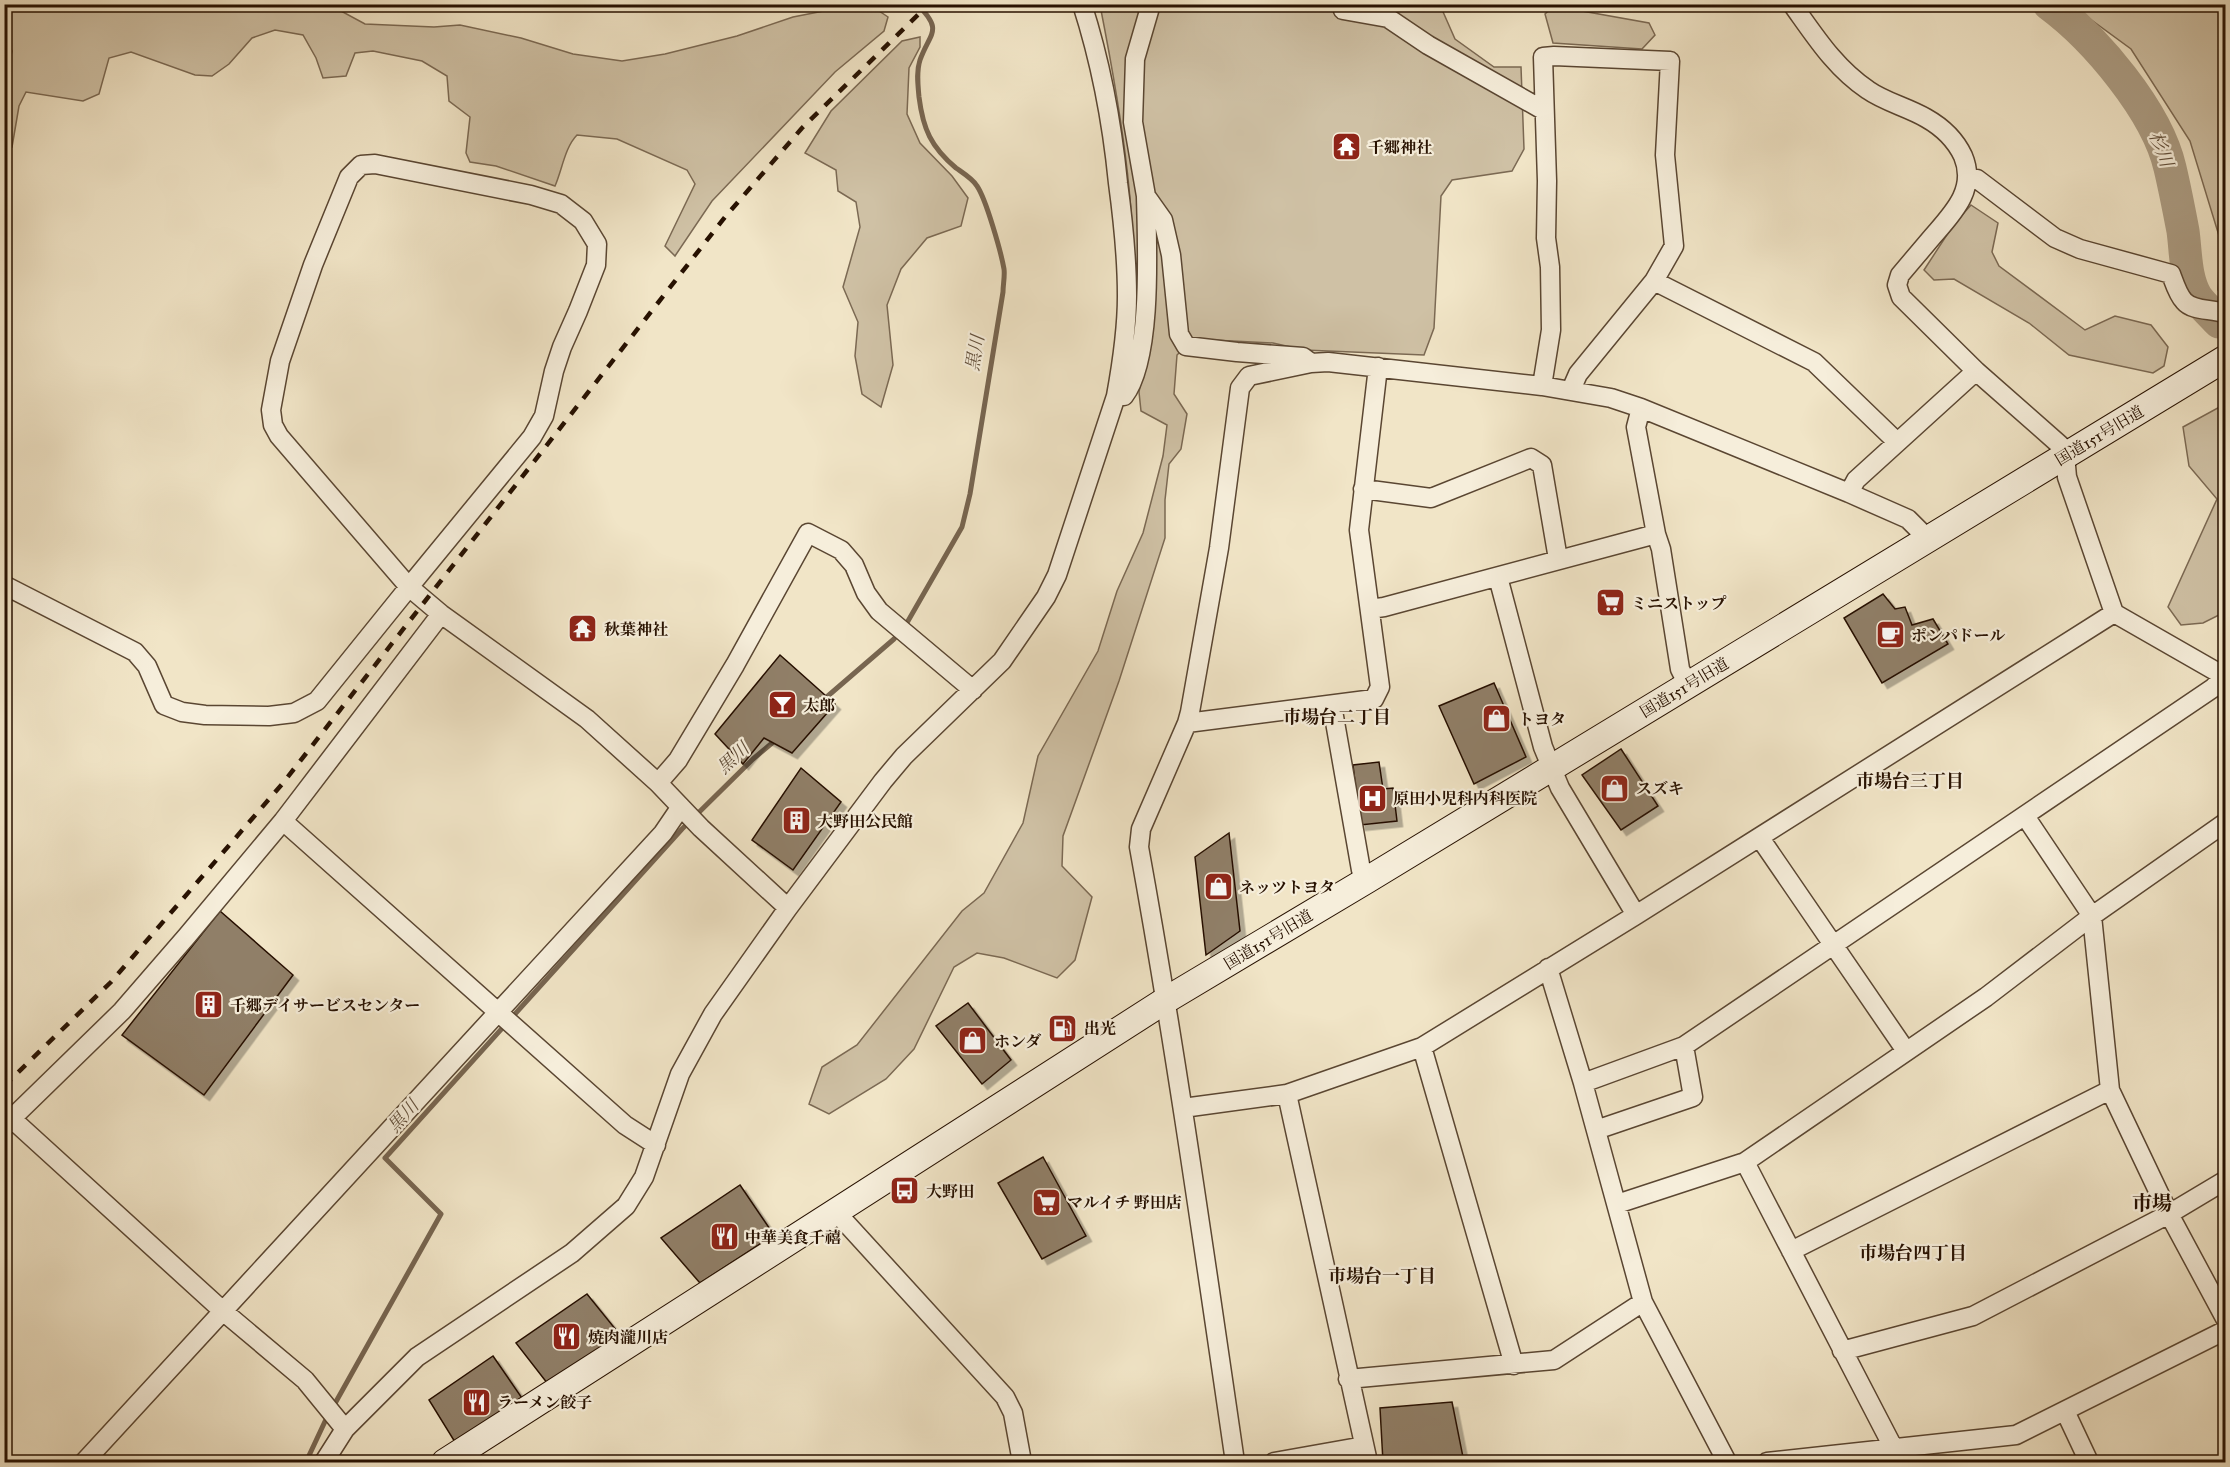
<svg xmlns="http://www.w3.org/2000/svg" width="2230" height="1467" viewBox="0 0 2230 1467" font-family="'IM FELL Great Primer','Noto Serif JP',serif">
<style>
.green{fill:#cfc1a5;stroke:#7b6953;stroke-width:1.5}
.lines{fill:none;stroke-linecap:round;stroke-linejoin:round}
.stream{stroke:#776550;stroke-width:5}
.river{stroke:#ac9d84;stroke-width:33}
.building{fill:#907f68;stroke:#271101;stroke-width:1.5;filter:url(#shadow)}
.street-casing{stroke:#5a4632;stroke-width:21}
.secondary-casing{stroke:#271101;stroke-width:28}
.street{stroke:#f6eedb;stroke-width:18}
.secondary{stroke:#f6eedb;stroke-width:26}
.rail{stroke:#271101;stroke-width:4.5;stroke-dasharray:10 10;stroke-linecap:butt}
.labels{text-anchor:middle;stroke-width:4.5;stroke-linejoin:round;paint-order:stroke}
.poi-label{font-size:16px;font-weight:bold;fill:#271101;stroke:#f6eedb;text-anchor:start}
.street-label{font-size:16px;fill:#271101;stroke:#f6eedb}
.water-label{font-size:18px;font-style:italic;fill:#63503c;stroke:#f6eedb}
.neighbourhood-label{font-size:18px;font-weight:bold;fill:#271101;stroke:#f6eedb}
.quarter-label{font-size:20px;font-weight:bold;fill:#271101;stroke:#f6eedb}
</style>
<defs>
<filter id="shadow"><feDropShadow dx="5.5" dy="5.5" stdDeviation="0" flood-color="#0004"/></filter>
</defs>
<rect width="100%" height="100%" fill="#f1e5c7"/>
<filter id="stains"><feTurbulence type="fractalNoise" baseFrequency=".00333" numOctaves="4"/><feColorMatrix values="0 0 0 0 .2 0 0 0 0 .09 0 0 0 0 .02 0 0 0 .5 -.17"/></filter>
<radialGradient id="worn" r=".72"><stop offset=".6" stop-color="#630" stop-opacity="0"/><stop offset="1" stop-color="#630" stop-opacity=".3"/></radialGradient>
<path class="green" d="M5 4 330 5 365 24 434 27 460 25 521 38 573 54 622 61 665 54 737 36 793 17 844 7H873L888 17 884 31 835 72 712 201 675 256 665 246 695 184 687 170 617 139 577 135C565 147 562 170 555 186L496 166 470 162 466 153 470 117 449 101 447 76 422 61 373 51 355 53 346 76 323 78 316 58 303 35 275 30 252 38 229 64 212 76 195 75 131 52 109 58 99 94 83 101 26 92 19 106 12 147 5 153V83L12 51 5 34Z
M1100 5H1440L1455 39 1494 67H1521L1524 149 1512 171 1452 180 1441 196 1434 328 1424 355 1304 350 1273 343 1193 339 1177 355 1174 394 1187 414 1181 449 1169 464 1165 500V538L1119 681 1063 836 1062 866 1092 897 1075 960 1057 978 1004 958 977 953 954 967 914 1049 886 1079 829 1114 809 1104 822 1067 857 1045 962 911 984 893 1023 823 1038 756 1098 651 1117 591 1143 533 1163 456 1167 425 1141 411 1139 392 1146 358 1131 344C1141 229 1122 117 1100 5Z
M2071 5H2225V292L2218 290 2220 239 2190 141 2131 49Z
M1554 6 1649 23 1655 35 1642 49 1553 43 1545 14Z
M920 37V47L909 68 907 114 920 143 952 176 968 198 961 226 927 238 901 269 887 305 893 365 881 407 862 394 855 356 858 322 843 287 860 227 856 202 838 191 836 170 805 153 831 111 902 41Z
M1971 205 1998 223 1992 252 1999 266 2085 330 2115 316 2151 325 2168 347 2164 366 2153 373 2069 355 2029 323 1954 279 1934 280 1924 270 1954 224Z
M2225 404V612L2203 623 2181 625 2168 607 2217 499 2189 466 2183 427Z"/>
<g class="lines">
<path class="stream" d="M822 701 894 639 908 621 962 527 970 494 1003 292C1003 285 1005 276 1004 269 1001 252 986 199 977 186 973 179 963 173 956 168 931 147 923 129 919 97 918 85 916 72 920 60 930 32 944 31 917 4
M333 1407 441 1214 385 1158 682 829 753 759 778 738
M306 1462 328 1415"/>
<path class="river" d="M2049 4C2095 38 2157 111 2170 168 2175 189 2179 210 2183 231 2186 253 2185 279 2197 298 2203 306 2212 314 2219 322"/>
</g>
<path class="building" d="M1883 594 1895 609 1905 607 1912 625 1933 619 1948 644 1882 683 1844 618Z
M780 655 835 704 792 753 764 738 743 764 715 734Z
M1494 683 1526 757 1474 784 1439 706Z
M1621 749 1658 806 1621 830 1582 775Z
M1379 762 1383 789 1393 788 1397 821 1360 825 1353 765Z
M801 768 841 802 793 870 752 840Z
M1229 833 1240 931 1206 955 1195 857Z
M220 911 293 975 204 1095 122 1035Z
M968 1003 1011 1060 982 1084 936 1026Z
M1043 1157 1086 1236 1042 1259 998 1183Z
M740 1185 774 1235 700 1283 661 1238Z
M587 1294 621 1336 551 1388 516 1343Z
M493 1356 524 1401 458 1447 429 1400Z
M1452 1402 1463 1457 1421 1462H1383L1380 1408Z"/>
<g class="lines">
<defs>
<path id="street" d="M1343 10 1388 18 1428 45 1543 110
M375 164 531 195 561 204 583 221 597 244 596 265 578 311 562 347 554 371 544 416 532 437 409 587 279 436 273 425 271 410 280 361 313 265 349 177 361 165Z
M1968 177 1977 179 2055 238 2080 249 2171 274C2174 282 2178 295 2184 301 2193 312 2213 308 2226 314
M1146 196 1133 122 1135 59 1151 4
M1654 281 1814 362 1896 441
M1571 390 1578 374 1654 281 1674 246 1665 155 1670 61 1554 56 1543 57 1547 181 1546 238 1550 267 1551 330 1542 386 1611 398 1641 408 1849 493 1856 480 1976 371 1901 297 1897 285 1900 275C1911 262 1922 249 1933 236 1953 213 1977 189 1963 156 1955 139 1942 127 1926 118 1907 107 1885 102 1868 90 1835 68 1815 36 1792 4
M1118 396H1124C1153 358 1147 245 1146 196L1163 220 1171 255 1179 334 1186 346 1237 352 1303 357 1311 363 1328 362 1542 386
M1363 489 1431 498 1531 458 1542 465 1558 559
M1849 493 1908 519 1928 539
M1656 534 1661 549 1680 669 1688 685
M1498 577 1543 747 1560 788 1636 915
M4 585 135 652 147 666 164 705 182 712 205 715 269 716 294 713 317 701 409 587 441 614 587 719 658 783 701 828 788 908
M1370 609 1384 607 1656 534 1636 427 1641 408
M1332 705 1361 870 1367 880
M1187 723 1374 699 1380 687 1359 530 1378 367
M658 783 678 760 735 665 808 533 841 550 854 565 866 593 879 611 973 690
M2025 816 2092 916 2110 1090 2169 1214 2226 1320
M283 821 625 1125 656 1145
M1760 838 1906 1051
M1548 968 1583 1083 1643 1302 1727 1462
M1422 1047 1514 1365
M1583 1083 1684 1046 2213 688 2224 676 2114 613
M1287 1094 1368 1462
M1183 1108 1287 1094 1422 1047 1636 915 2114 613 2067 477 2065 455 2060 445 1976 371
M12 1119 224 1312 305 1380 345 1429
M4 1126 122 1011 187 936 283 821 441 614
M1596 1130 1693 1097 1684 1046
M1745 1162 1894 1449
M1617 1204 1745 1162 1986 997 2092 916 2226 822
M836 1212 1005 1397 1013 1413 1022 1462
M1791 1251 2110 1090
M1842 1351 1973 1316 2169 1214 2226 1180
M1348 1379 1554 1360 1643 1302
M2065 1411 2089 1462
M84 1462 663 833 680 808
M324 1462 345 1429 417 1357 572 1253 626 1206 644 1177 680 1074 713 1014 788 908 883 781 904 756 1002 661 1046 597 1057 575 1116 396C1122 363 1127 329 1127 296 1127 259 1123 220 1118 183 1112 122 1101 63 1082 4
M1235 1462C1205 1257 1176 1051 1139 847L1141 829 1187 723 1190 712 1219 548 1240 388 1249 376 1311 363
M1274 1462 1364 1446
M1767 1462 2016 1435 2226 1330"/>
<path id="secondary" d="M445 1462 1166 1000 1367 880 2226 358"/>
</defs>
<use href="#street" class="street-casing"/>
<use href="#secondary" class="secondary-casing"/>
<use href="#street" class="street"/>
<use href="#secondary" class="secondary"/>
<path class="rail" d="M4 1086 111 982 283 783 725 217 802 128 929 4"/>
</g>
<defs>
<symbol id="temple-square" viewBox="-11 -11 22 22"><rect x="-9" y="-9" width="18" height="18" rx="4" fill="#8f2418" stroke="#f6eedb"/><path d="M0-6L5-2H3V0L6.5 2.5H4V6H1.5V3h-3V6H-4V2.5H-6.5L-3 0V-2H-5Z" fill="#fff"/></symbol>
<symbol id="supermarket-square" viewBox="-11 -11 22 22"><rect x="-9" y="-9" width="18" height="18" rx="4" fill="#8f2418" stroke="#f6eedb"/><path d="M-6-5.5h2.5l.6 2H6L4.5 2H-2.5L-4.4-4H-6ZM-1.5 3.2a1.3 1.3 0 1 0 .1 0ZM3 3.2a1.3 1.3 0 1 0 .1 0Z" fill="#fff"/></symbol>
<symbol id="cafe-square" viewBox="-11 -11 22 22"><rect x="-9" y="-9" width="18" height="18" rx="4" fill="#8f2418" stroke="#f6eedb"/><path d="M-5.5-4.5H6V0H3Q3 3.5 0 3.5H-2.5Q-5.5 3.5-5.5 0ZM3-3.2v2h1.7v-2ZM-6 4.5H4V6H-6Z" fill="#fff"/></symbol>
<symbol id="bar-square" viewBox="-11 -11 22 22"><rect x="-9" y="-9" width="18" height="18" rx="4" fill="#8f2418" stroke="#f6eedb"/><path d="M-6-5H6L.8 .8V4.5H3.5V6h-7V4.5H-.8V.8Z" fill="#fff"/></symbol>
<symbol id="shop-square" viewBox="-11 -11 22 22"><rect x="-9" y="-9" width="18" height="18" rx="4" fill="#8f2418" stroke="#f6eedb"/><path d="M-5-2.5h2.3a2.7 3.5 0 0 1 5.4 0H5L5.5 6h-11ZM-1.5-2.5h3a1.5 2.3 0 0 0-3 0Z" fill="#fff"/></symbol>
<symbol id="hospital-square" viewBox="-11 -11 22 22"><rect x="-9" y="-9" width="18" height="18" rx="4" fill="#8f2418" stroke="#f6eedb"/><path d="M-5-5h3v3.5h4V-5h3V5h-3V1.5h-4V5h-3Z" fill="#fff"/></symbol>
<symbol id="building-square" viewBox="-11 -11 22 22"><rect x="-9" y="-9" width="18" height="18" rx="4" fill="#8f2418" stroke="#f6eedb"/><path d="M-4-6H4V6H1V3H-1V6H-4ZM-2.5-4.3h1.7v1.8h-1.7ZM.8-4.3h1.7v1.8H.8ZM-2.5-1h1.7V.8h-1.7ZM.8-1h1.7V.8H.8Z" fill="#fff"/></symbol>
<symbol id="fuel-square" viewBox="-11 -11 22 22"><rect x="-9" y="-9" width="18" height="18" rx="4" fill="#8f2418" stroke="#f6eedb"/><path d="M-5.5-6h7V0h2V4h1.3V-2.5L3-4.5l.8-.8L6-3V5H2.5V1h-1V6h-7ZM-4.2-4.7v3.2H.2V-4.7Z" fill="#fff"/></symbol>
<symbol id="bus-square" viewBox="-11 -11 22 22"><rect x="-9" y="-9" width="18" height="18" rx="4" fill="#8f2418" stroke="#f6eedb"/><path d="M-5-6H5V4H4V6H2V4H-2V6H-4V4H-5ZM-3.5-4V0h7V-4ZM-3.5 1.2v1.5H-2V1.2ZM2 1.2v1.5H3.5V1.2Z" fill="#fff"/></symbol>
<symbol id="restaurant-square" viewBox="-11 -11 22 22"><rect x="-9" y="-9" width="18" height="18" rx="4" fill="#8f2418" stroke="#f6eedb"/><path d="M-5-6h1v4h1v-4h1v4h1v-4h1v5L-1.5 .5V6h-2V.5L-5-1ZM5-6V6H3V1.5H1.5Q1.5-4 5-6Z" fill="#fff"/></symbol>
</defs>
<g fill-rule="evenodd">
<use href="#temple-square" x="1330" y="130" width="33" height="33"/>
<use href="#supermarket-square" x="1594" y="586" width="33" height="33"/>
<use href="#temple-square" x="566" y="612" width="33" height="33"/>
<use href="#cafe-square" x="1874" y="618" width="33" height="33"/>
<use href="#bar-square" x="766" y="688" width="33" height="33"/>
<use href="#shop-square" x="1480" y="702" width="33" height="33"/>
<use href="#shop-square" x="1598" y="772" width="33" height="33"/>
<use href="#hospital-square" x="1356" y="782" width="33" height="33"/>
<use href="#building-square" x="780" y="804" width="33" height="33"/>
<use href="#shop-square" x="1202" y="870" width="33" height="33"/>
<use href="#building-square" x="192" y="988" width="33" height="33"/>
<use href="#fuel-square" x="1046" y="1012" width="33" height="33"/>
<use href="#shop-square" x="956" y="1024" width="33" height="33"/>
<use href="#bus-square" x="888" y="1174" width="33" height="33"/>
<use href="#supermarket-square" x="1030" y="1186" width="33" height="33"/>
<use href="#restaurant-square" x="708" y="1220" width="33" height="33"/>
<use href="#restaurant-square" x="550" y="1320" width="33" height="33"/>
<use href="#restaurant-square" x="460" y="1386" width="33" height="33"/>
</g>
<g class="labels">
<g class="poi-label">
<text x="1368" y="153">千郷神社</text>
<text x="1631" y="609">ミニストップ</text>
<text x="604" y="635">秋葉神社</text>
<text x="1911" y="641">ポンパドール</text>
<text x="803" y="711">太郎</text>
<text x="1518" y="725">トヨタ</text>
<text x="1636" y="794">スズキ</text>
<text x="1393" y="804">原田小児科内科医院</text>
<text x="817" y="827">大野田公民館</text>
<text x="1239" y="893">ネッツトヨタ</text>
<text x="230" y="1011">千郷デイサービスセンター</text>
<text x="1084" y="1034">出光</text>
<text x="994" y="1047">ホンダ</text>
<text x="926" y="1197">大野田</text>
<text x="1067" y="1208">マルイチ 野田店</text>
<text x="745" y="1243">中華美食千禧</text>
<text x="588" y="1343">焼肉瀧川店</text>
<text x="497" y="1408">ラーメン餃子</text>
</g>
<g class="street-label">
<text transform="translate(2099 435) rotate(-31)" y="6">国道151号旧道</text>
<text transform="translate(1684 687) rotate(-31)" y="6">国道151号旧道</text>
<text transform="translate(1268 939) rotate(-31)" y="6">国道151号旧道</text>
</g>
<g class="water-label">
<text transform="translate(2161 149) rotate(69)" y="6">杉川</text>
<text transform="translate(975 353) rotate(-81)" y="6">黒川</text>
<text transform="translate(733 758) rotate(-43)" y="6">黒川</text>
<text transform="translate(403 1116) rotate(-48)" y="6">黒川</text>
</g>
<g class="neighbourhood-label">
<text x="1337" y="723">市場台二丁目</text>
<text x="1910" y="787">市場台三丁目</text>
<text x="1913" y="1259">市場台四丁目</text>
<text x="1382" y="1282">市場台一丁目</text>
</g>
<g class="quarter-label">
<text x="2152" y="1210">市場</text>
</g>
</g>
<rect width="2230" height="1467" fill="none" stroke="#f1e5c7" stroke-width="24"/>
<rect x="6" y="6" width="2218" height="1455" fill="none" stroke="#271101" stroke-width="3"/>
<rect x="12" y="12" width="2206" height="1443" fill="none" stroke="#271101" stroke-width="1.5"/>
<rect width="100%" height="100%" filter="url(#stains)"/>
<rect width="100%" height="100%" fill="url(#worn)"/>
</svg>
